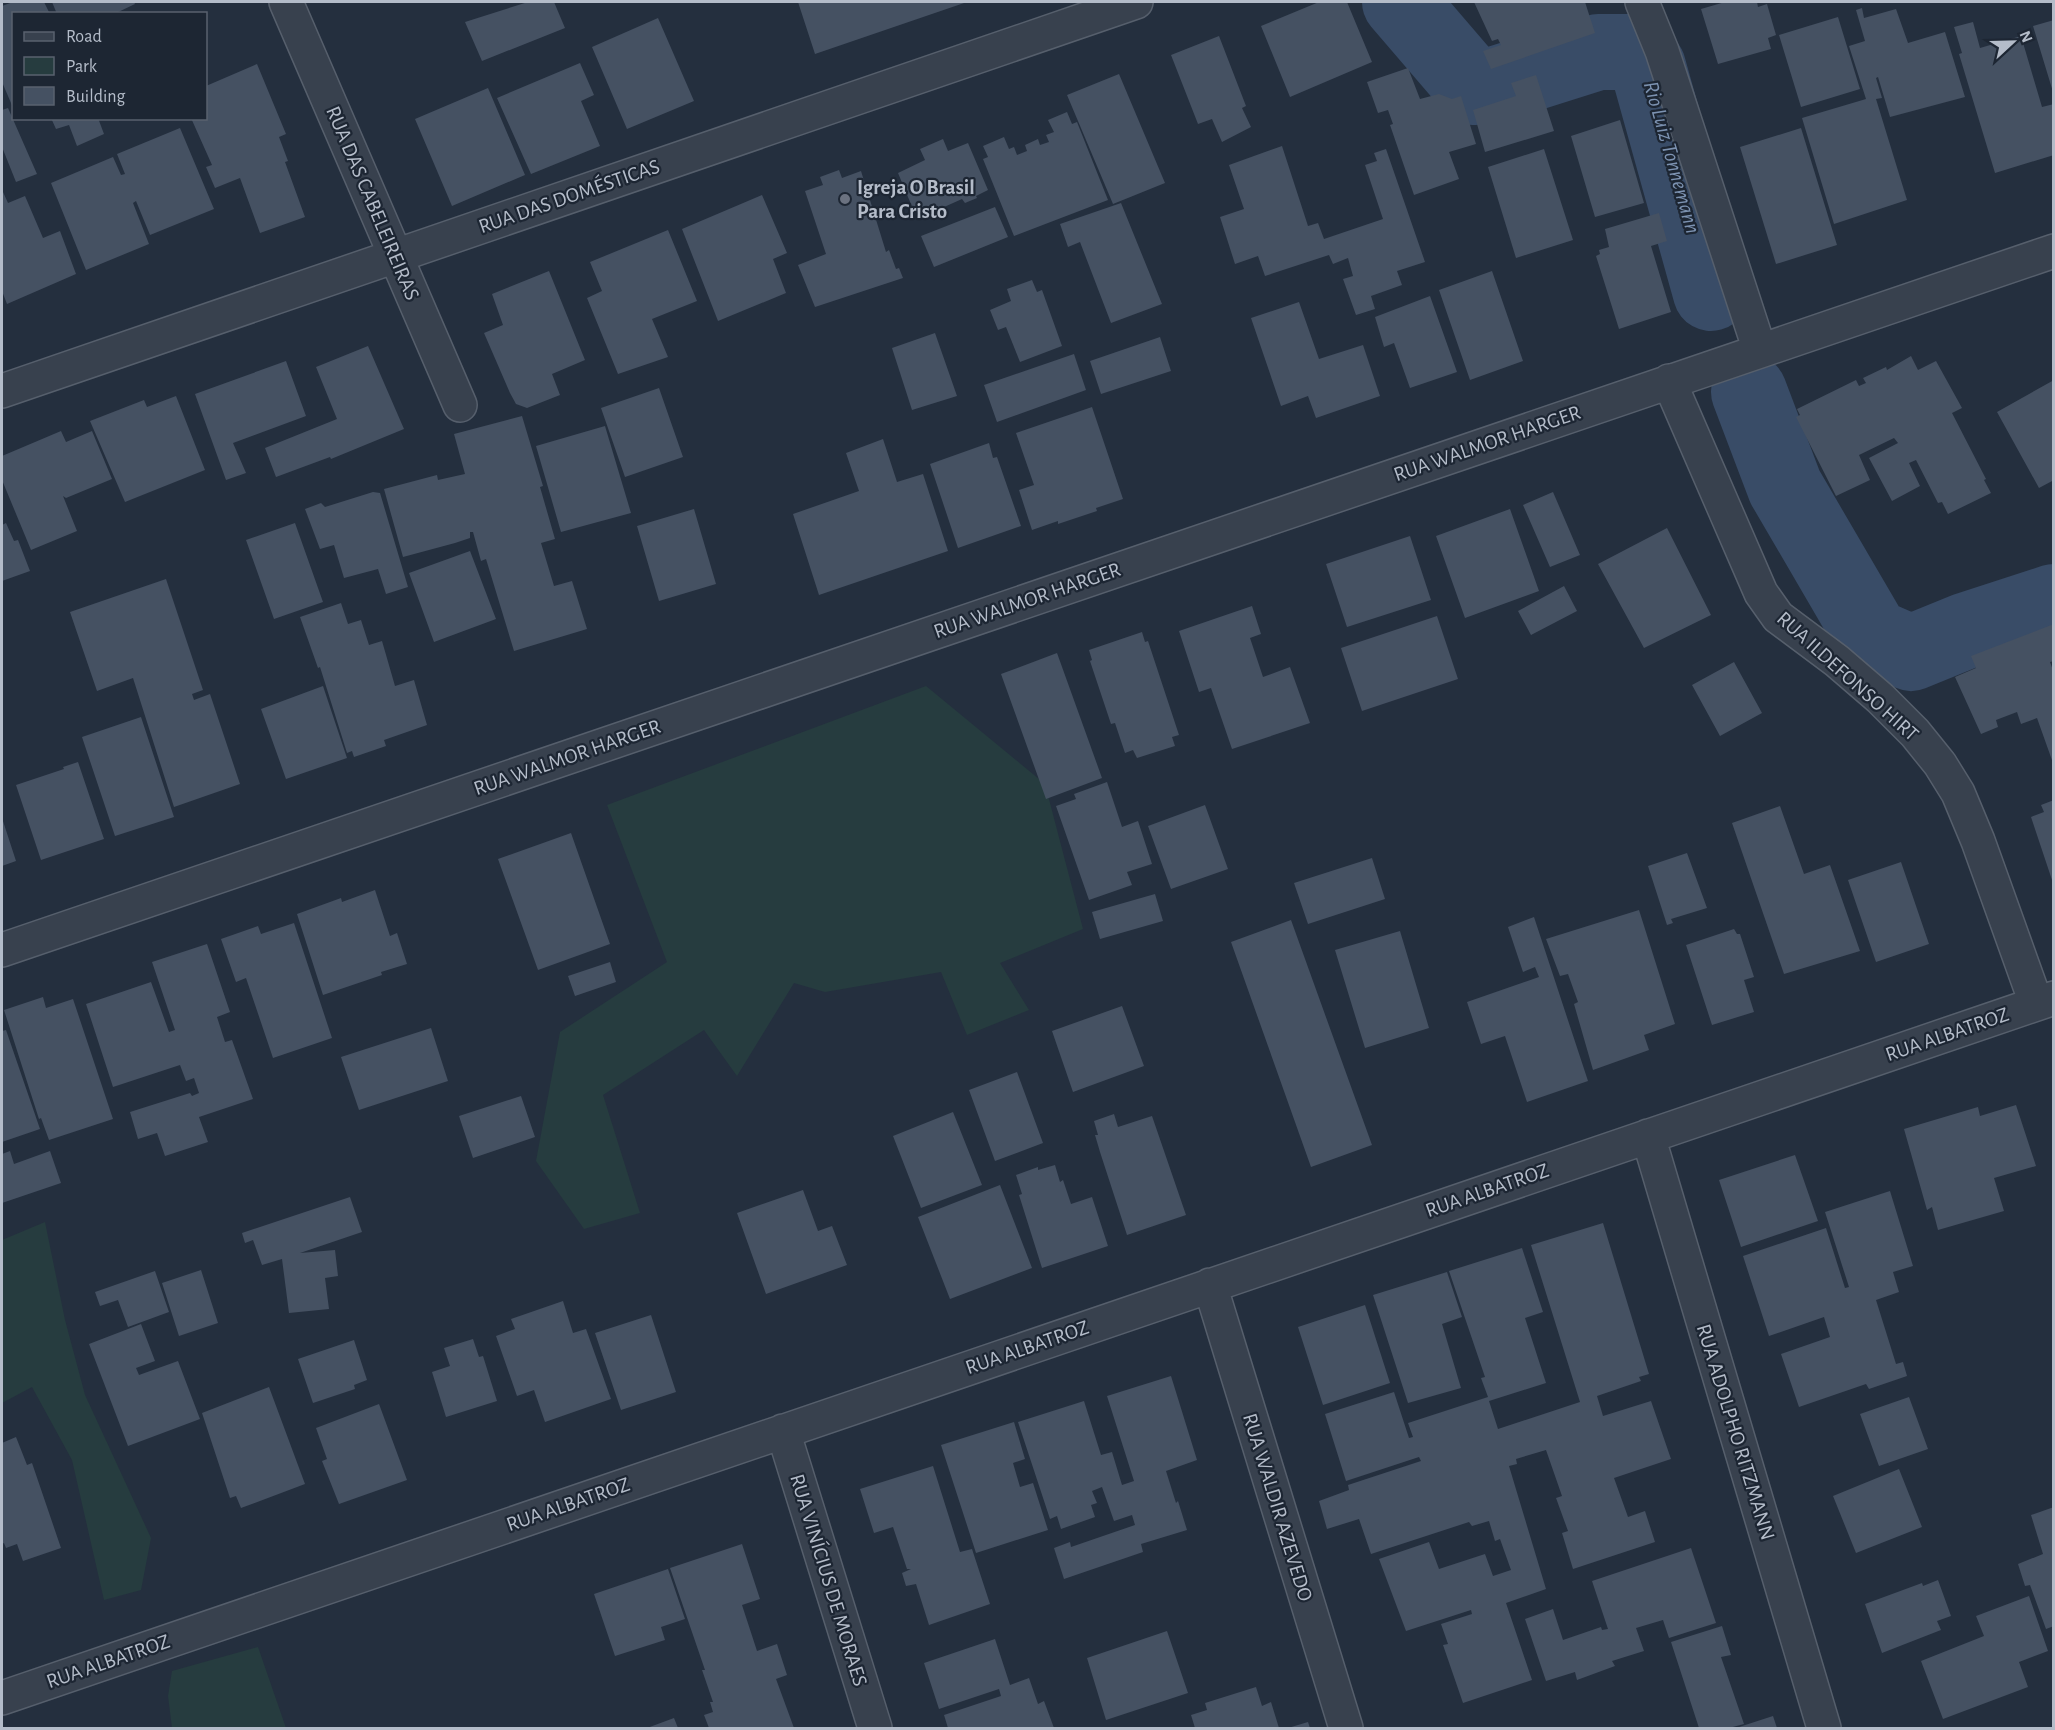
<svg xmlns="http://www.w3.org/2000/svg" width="2055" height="1730" viewBox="0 0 2055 1730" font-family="'Alegreya Sans',sans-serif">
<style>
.green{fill:#263c3f}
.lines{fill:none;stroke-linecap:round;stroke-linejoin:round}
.river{stroke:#394c67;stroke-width:76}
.building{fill:#455162}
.minor-casing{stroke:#565f6c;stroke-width:36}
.minor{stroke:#38414e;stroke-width:33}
.worship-dot{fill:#6b7280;stroke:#1d2633;stroke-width:2}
.labels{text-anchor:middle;stroke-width:4.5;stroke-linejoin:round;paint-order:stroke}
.poi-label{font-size:21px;font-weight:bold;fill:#b4bcc9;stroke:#1d2633;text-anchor:start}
.street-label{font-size:21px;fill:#b4bcc9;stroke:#1d2633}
.water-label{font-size:22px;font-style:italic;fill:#7c92b1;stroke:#1d2633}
</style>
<rect width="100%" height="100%" fill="#242f3e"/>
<path class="green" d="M926 686 1045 784 1083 929 1000 963 1029 1010 967 1035 941 972 825 992 794 983 737 1076 704 1030 603 1095 640 1213 584 1229 536 1161 560 1032 667 962 607 805Z
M45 1222 65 1320 85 1395 151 1538 141 1590 104 1600 72 1460 32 1387 2 1403V1240Z
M258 1647 286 1728H172L168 1696 172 1671Z"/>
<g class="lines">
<path class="river" d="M1400 2 1473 87 1490 86 1598 52H1635L1648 67 1711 293
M1749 392 1785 487 1872 636 1911 653 1965 631 2054 602"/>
</g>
<path class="building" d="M13 2H44L50 14H14V110L2 82V6Z
M52 2H134L135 4 114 14H57Z
M528 2H554L565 28 482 61 465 22Z
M798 2H967L815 54Z
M1319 2H1347L1372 62 1290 97 1261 26Z
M1474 2H1585L1595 33 1491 69 1483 51 1501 45 1498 39 1492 41Z
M1725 2H1757L1758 7 1767 4 1776 35 1768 38 1771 49 1718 64 1701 9Z
M1862 8 1864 18 1896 9 1908 43 1945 32 1965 97 1890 117 1878 77 1876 78 1882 98 1876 99 1907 200 1834 224 1802 118 1866 99 1849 46 1865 41 1856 10Z
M1838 17 1860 89 1801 107 1779 35Z
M658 18 694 101 627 129 592 47Z
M2054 20V92H2053L2033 26Z
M1973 22 1980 48 2021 36 2042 107 2054 104V155L1995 173 1959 54 1962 53 1954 27Z
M1219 36 1246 106 1242 108 1251 127 1222 142 1212 119 1198 124 1171 55Z
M580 63 594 95 581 101 600 146 531 174 497 98Z
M257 64 286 134 279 137 288 161 285 162 305 217 260 233 240 178 215 188 206 167 212 165 191 118H206V86Z
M1408 68 1420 99 1439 94 1452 99 1461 96 1476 144 1449 152 1459 179 1414 195 1390 125 1393 124 1388 110 1378 113 1367 82Z
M1119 74 1165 183 1113 204 1067 95Z
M1536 75 1554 131 1485 152 1473 110 1516 96 1511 83Z
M488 88 525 175 452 206 415 119Z
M8 108 37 174 16 182 2 147V110Z
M1067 112 1072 124 1077 122 1108 200 1014 236 983 159 988 157 983 146 1004 137 1009 149 1014 147 1017 155 1027 151 1025 145 1038 139 1040 145 1049 142 1046 135 1054 132 1048 120Z
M51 118H98L104 134 77 146 69 125 56 129Z
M1620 120 1644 203 1595 217 1571 136Z
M180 128 214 209 150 235 136 201 133 203 149 244 86 270 51 183 113 157 121 175 125 174 117 154Z
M1801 128 1837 245 1776 264 1740 147Z
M943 139 948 151 968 143 988 190 976 196 977 198 965 203 962 199 924 216 920 206 913 209 898 173 925 160 920 149Z
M1282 146 1308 226 1318 223 1324 239 1383 219 1365 165 1377 161 1374 153 1386 149 1425 262 1397 271 1402 285 1371 296 1375 309 1356 315 1343 279 1353 276 1348 258 1333 264 1329 255 1265 276 1258 256 1235 264 1220 217 1244 209 1229 165Z
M1544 149 1573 240 1516 258 1488 167Z
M839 170 842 178 861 171 886 252 889 250 896 269 899 268 903 278 815 307 798 265 826 254 805 191 823 185 820 177Z
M2 192H3L8 203 25 196 43 238 60 231 76 274 7 304 2 291Z
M762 195 787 253 773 259 786 293 718 321 682 229Z
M1121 203 1162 304 1111 323 1080 242 1068 247 1060 224Z
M995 207 1008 237 934 267 921 236Z
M1659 213 1667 241 1651 246 1671 312 1619 329 1596 256 1600 254 1599 250 1609 247 1605 229Z
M668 230 697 301 652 319 668 357 618 374 587 298 602 291 590 262Z
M549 271 585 360 552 374 560 395 527 408 516 404 510 393 484 333 503 325 492 294Z
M1492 271 1523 361 1470 380 1439 290Z
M1032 280 1037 292 1042 290 1062 346 1020 362 1006 327 998 330 990 310 1011 301 1007 289Z
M1430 296 1457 372 1410 388 1394 343 1384 347 1375 317Z
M1299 302 1319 359 1363 345 1380 396 1316 418 1308 396 1281 406 1251 318Z
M935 333 957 396 912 410 892 348Z
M1160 337 1171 371 1101 394 1090 361Z
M368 346 404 429 331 459 330 457 276 477 265 448 337 419 316 367Z
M1074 354 1086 390 997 422 984 385Z
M1911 356 1918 370 1936 361 1962 408 1952 413 1986 479 1984 480 1991 493 1948 514 1942 502 1938 503 1916 460 1909 463 1920 486 1892 501 1869 458 1898 443 1894 438 1859 455 1870 480 1836 496 1796 417 1800 415 1797 409 1856 380 1859 386 1866 383 1863 378 1886 367 1887 370Z
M286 361 306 416 233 443 246 473 226 480 195 394Z
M2054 380V480L2039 488 1997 412Z
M659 388 683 457 625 477 601 408Z
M176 396 205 470 125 502 90 421 144 400 147 407Z
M1092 407 1123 499 1096 508 1097 511 1058 524V521L1032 530 1019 490 1034 485 1016 433Z
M522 416 543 486 540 487 555 539 541 543 554 586 572 581 587 629 514 651 486 559 481 561 473 532H470V538L455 543 403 557 384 489 437 475 438 480 465 474 454 434Z
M605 426 631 513 561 532 536 446Z
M61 431 66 442 92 431 112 479 66 498 63 496 77 531 31 550 2 480V456Z
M883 439 897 482 923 474 948 551 819 595 793 514 859 491 846 453Z
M989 443 993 458 997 457 1021 526 958 548 930 464Z
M373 492 380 493 408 587 386 594 378 569 344 578 334 545 320 549 305 509 321 503 325 507Z
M1553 492 1580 555 1550 567 1523 505Z
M694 509 716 584 659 601 637 526Z
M1510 509 1539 591 1465 618 1436 536Z
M6 523 14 541 18 540 30 571 2 581V525Z
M295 523 323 602 274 619 246 540Z
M1667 528 1711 615 1644 648 1598 564Z
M1410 536 1431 600 1347 627 1326 564Z
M470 551 496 619 434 642 409 573Z
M166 579 203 690 192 694 194 700 210 694 240 784 174 807 133 678 97 691 70 612Z
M1564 586 1577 611 1531 635 1518 611Z
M341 603 348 624 361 620 369 645 382 641 395 686 414 680 427 725 384 740 386 746 354 757 352 751 347 753 320 667 318 668 300 617Z
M1252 606 1261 634 1250 638 1263 677 1290 667 1310 723 1232 749 1211 688 1199 692 1179 631Z
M1437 616 1458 679 1362 711 1341 648Z
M2054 624V661L2050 662 2054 673 2053 763 2037 718 2021 724 2017 712 1996 720 1998 727 1981 734 1955 677 1976 668 1971 656Z
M1142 632 1145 642 1148 641 1179 735 1172 737 1175 746 1137 758 1133 750 1125 753 1115 723 1111 724 1090 661 1092 660 1089 650Z
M1057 653 1102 778 1046 799 1001 674Z
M1734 662 1762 713 1720 736 1692 685Z
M323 686 347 758 286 779 261 709Z
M141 717 174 817 115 836 82 737Z
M78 762 104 839 41 860 16 785 64 769 63 767Z
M1107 782 1122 827 1138 821 1152 864 1127 872 1132 885 1089 900 1056 806 1076 799 1074 794Z
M2054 800V883H2053L2031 817 2044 812 2041 805Z
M1205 805 1228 869 1171 889 1148 826Z
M1780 806 1804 874 1830 865 1860 951 1784 974 1732 823Z
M2 818 16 861 2 866Z
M571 833 610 944 538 970 498 859Z
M1687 853 1707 908 1671 919 1673 923 1667 925 1648 866Z
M1372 858 1385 899 1308 924 1294 883Z
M1901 862 1929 944 1876 962 1848 880Z
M375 890 390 936 397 933 407 964 381 972 382 975 323 995 297 914 341 898 342 902Z
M1155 894 1163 921 1100 939 1092 912Z
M1639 910 1675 1024 1644 1035 1649 1050 1593 1070 1574 1004 1578 1002 1568 974 1560 976 1546 939Z
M1534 917 1588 1081 1527 1102 1505 1036 1481 1044 1467 1002 1539 977 1535 967 1523 972 1508 927Z
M1291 920 1372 1145 1311 1167 1231 942Z
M294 923 332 1038 273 1058 246 978 236 982 221 939 258 926 261 934Z
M1734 929 1737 934H1740L1754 977 1744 980 1754 1012 1712 1025 1686 945Z
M1400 931 1429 1028 1365 1048 1335 950Z
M207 944 230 1012 217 1017 225 1042 232 1040 253 1099 199 1117 208 1142 165 1156 157 1133 138 1139 130 1112 190 1093 192 1096 199 1093 194 1078 186 1081 180 1065 113 1087 86 1004 151 982 169 1032 175 1030 152 962Z
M610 962 616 982 575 996 568 976Z
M43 997 46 1008 73 999 113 1119 49 1140 41 1118 39 1119 4 1010Z
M1122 1006 1144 1066 1073 1092 1052 1031Z
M431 1028 448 1081 359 1110 341 1057Z
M6 1030 40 1129 2 1142V1031Z
M1017 1072 1043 1143 995 1161 969 1090Z
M521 1096 535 1137 473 1158 459 1116Z
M2016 1105 2036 1166 1994 1178 2004 1211 1938 1230 1932 1207 1927 1210 1904 1129 1978 1107 1980 1116Z
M953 1112 982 1185 921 1208 893 1136Z
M1114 1114 1118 1127 1152 1116 1186 1215 1127 1235 1100 1152 1095 1135H1098L1094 1121Z
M10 1151 14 1164 50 1151 61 1183 2 1203V1154Z
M1795 1155 1818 1221 1741 1247 1719 1180Z
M1055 1165 1060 1182 1063 1180 1071 1204 1092 1197 1108 1246 1042 1268 1019 1195 1022 1194 1016 1175 1038 1167V1170Z
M1000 1185 1032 1268 950 1299 918 1217Z
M803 1190 818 1231 832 1226 847 1265 766 1294 737 1213Z
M1890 1191 1913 1266 1893 1272 1899 1292 1876 1300 1896 1364 1903 1362 1907 1376 1869 1389 1866 1384 1799 1407 1781 1354 1830 1337 1824 1317 1769 1336 1743 1256 1826 1228 1845 1288 1849 1287 1825 1212Z
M350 1197 362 1232 300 1253 335 1250 338 1276 325 1278 329 1309 289 1313 282 1259 262 1265 253 1240 245 1243 242 1233Z
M1603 1223 1649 1374 1639 1377 1641 1381 1597 1396 1603 1416 1651 1401 1671 1459 1614 1478 1628 1517 1645 1511 1655 1542 1573 1569 1562 1533 1568 1531 1556 1498 1562 1496 1546 1450 1516 1459 1517 1464 1509 1466 1546 1589 1506 1603 1532 1680 1463 1703 1443 1645 1448 1644 1441 1624 1472 1614 1471 1610 1406 1631 1379 1559 1429 1542 1439 1569 1485 1554 1493 1576 1511 1570 1500 1539 1495 1541 1489 1521 1472 1526 1469 1522 1371 1554 1359 1519 1327 1529 1319 1501 1349 1490 1348 1485 1421 1461 1419 1457 1346 1481 1325 1414 1394 1392 1409 1438 1413 1437 1408 1423 1488 1397 1481 1378 1485 1377 1449 1271 1522 1248 1543 1312 1525 1318 1546 1383 1489 1401 1498 1429 1580 1402 1531 1245Z
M201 1270 218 1323 179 1336 162 1283Z
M155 1271 169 1312 128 1327 118 1300 100 1306 95 1292Z
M1447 1272 1462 1317 1442 1324 1461 1388 1408 1403 1373 1295Z
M563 1301 573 1333 586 1329 611 1399 545 1422 534 1390 517 1396 496 1336 515 1329 511 1319Z
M1365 1305 1390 1383 1323 1405 1298 1327Z
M651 1315 676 1392 621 1410 595 1333Z
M141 1324 155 1361 136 1368 139 1375 178 1361 200 1419 128 1446 89 1344Z
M473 1339 479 1357 483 1356 497 1401 446 1417 432 1372 450 1366 444 1348Z
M354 1340 367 1380 354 1385 355 1389 313 1403 298 1359Z
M1171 1376 1197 1460 1166 1471 1176 1503 1178 1501 1187 1530 1141 1544 1143 1552 1064 1579 1054 1548 1070 1542 1071 1547 1135 1525 1132 1515 1114 1521 1102 1487 1092 1491 1097 1503 1091 1505 1095 1517 1061 1529 1057 1516 1050 1519 1018 1422 1084 1401 1101 1455 1112 1452 1122 1485 1134 1481 1107 1396Z
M269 1387 305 1484 241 1508 236 1496 230 1498 202 1413Z
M1909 1397 1928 1449 1879 1466 1860 1414Z
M379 1404 407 1480 339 1504 322 1461 327 1459 316 1428Z
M1014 1422 1025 1459 1013 1463 1020 1487 1033 1483 1048 1530 976 1553 941 1445Z
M16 1437 27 1465 32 1463 61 1548 23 1561 17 1544 6 1548 4 1543 2 1544V1443Z
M933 1466 960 1552 972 1549 990 1604 929 1625 916 1584 906 1586 902 1573 911 1569H907L893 1527 874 1533 860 1489Z
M1899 1469 1922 1527 1856 1553 1833 1496Z
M2054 1507V1626L2046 1629 2030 1585 2025 1586 2018 1564 2043 1554 2031 1515Z
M742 1544 760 1599 742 1605 757 1651 777 1644 787 1675 776 1679 794 1728H709L704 1715 713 1712 710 1702H713L702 1670H705L670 1568Z
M1691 1548 1716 1623 1669 1638 1663 1620 1636 1628 1644 1651 1612 1661 1615 1666 1577 1680 1575 1672 1546 1681 1525 1619 1553 1609 1563 1640 1601 1627 1602 1630 1608 1629 1592 1581Z
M668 1569 685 1619 661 1627 665 1640 615 1656 594 1594Z
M1938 1580 1951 1616 1937 1621 1941 1630 1882 1653 1865 1604 1922 1583 1923 1586Z
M2029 1596 2048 1651 2019 1662 2028 1687 1943 1719 1921 1661 1984 1636 1976 1616Z
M1722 1626 1731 1655 1721 1657 1744 1724 1729 1728H1699L1671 1642Z
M1167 1631 1188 1693 1106 1720 1087 1658Z
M995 1639 1010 1685 1029 1678 1038 1704 1044 1701 1054 1728H948L944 1715 1001 1696 999 1689 939 1709 924 1663Z
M1256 1687 1262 1706 1271 1702 1279 1728H1195L1191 1715 1207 1710 1205 1703Z
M1773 1716 1777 1728H1736Z
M674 1718 678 1728H647Z
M1308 1722 1310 1728H1288Z"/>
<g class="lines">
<defs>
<path id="minor" d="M286 2 460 405
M1642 2 1662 51 1760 351
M1669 381 1761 593 1778 617 1837 661 1880 698 1915 733 1940 764 1958 793 1978 841 2036 1003
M2 391 1136 2
M2 950 2054 251
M1648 1136 1824 1728
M1210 1285 1346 1728
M783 1431 875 1728
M2 1698 2054 998"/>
</defs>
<use href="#minor" class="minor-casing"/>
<use href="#minor" class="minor"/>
</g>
<circle class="worship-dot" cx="845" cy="199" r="6"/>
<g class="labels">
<g class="poi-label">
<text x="857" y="194">Igreja O Brasil<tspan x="857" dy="24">Para Cristo</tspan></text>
</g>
<g class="street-label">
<text transform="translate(569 196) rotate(-19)" y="7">RUA DAS DOMÉSTICAS</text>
<text transform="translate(373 203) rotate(67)" y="7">RUA DAS CABELEIREIRAS</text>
<text transform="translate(1487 443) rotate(-19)" y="7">RUA WALMOR HARGER</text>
<text transform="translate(1027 600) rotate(-19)" y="7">RUA WALMOR HARGER</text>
<text transform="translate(1848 676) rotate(42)" y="7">RUA ILDEFONSO HIRT</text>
<text transform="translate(567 757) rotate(-19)" y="7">RUA WALMOR HARGER</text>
<text transform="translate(1947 1034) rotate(-19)" y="7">RUA ALBATROZ</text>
<text transform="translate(1487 1190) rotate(-19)" y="7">RUA ALBATROZ</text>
<text transform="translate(1027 1347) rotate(-19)" y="7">RUA ALBATROZ</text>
<text transform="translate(1736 1432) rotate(73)" y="7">RUA ADOLPHO RITZMANN</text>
<text transform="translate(568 1504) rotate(-19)" y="7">RUA ALBATROZ</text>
<text transform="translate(1278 1507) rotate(73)" y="7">RUA WALDIR AZEVEDO</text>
<text transform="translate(829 1580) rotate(73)" y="7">RUA VINÍCIUS DE MORAES</text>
<text transform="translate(108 1661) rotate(-19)" y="7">RUA ALBATROZ</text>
</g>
<g class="water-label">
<text transform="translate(1673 157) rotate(74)" y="8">Rio Luiz Tonnemann</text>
</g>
</g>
<rect width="2055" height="1730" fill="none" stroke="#b4bcc9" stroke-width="6"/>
<rect x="12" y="12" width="195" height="108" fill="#1d2633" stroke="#59626f" stroke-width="1.5"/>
<rect x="24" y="32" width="30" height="9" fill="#38414e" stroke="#59626f" stroke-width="1.5"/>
<text x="66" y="42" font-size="18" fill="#b4bcc9">Road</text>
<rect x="24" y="57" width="30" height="18" fill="#263c3f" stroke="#59626f" stroke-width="1.5"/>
<text x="66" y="72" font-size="18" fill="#b4bcc9">Park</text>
<rect x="24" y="87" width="30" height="18" fill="#455162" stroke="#59626f" stroke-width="1.5"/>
<text x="66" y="102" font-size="18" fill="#b4bcc9">Building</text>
<g transform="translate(2013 42) rotate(68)" stroke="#1d2633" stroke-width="4.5" paint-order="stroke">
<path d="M0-4.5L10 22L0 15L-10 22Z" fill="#b4bcc9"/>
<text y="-9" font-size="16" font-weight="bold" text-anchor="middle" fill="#b4bcc9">N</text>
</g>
</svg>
